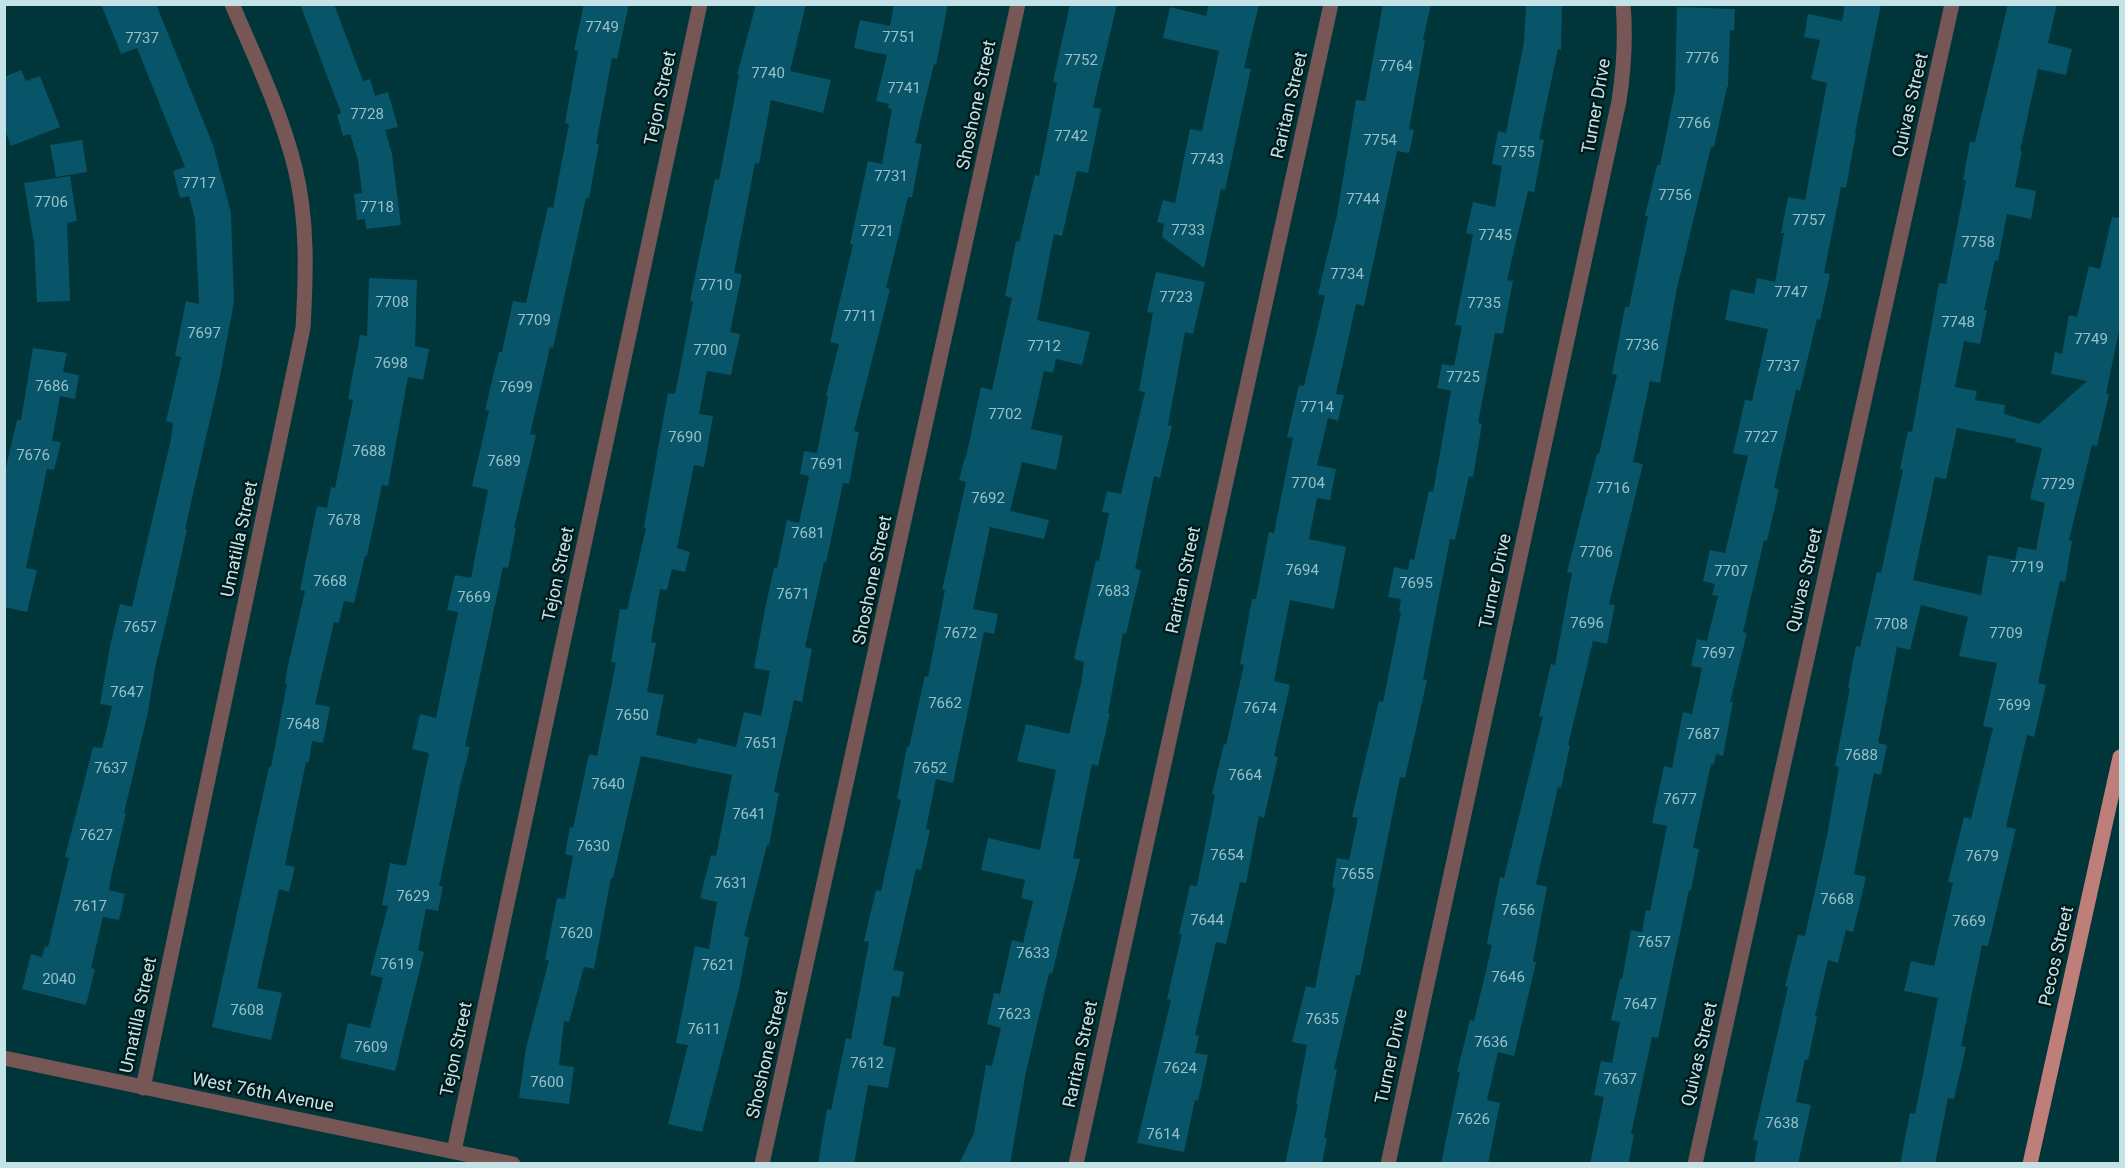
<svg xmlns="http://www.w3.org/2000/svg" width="2125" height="1168" viewBox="0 0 2125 1168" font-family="Roboto,sans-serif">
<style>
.building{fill:#08556a;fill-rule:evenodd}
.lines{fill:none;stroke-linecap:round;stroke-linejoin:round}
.minor{stroke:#765755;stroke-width:15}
.major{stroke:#be7e7a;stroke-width:15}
.labels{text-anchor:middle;stroke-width:5;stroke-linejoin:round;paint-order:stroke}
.number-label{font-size:15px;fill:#96c0c7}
.street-label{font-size:18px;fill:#c5e3e6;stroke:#011a1c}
</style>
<rect width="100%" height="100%" fill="#003539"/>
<path class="building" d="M101 4H156L213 145 231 213 234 302 220 376 185 529H187L173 593 155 668 148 712 124 813H126L111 877 109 890 125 894 119 920 103 917 91 968 95 969 86 1005 22 989 31 954 42 957 45 946 48 947 69 858 65 857 93 747 102 748 112 706 100 704 110 646 120 604 132 607 171 439 173 423 166 421 181 357 175 356 186 301 199 304 195 219 189 196 180 198 173 171 185 167 137 48 121 54Z
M300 4H334L363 81 370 79 375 96 388 92 398 127 385 130 392 154 401 225 366 229 365 219 357 220 354 194 362 193 358 160 350 134 343 136 337 115 341 113Z
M584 4H629L617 59 612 58 596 144H599L589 198H586L553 348 550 347 530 434 536 435 514 528H516L508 568 503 567 465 746 470 747 460 786 439 886H443L438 911 426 909 418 950 424 952 395 1071 340 1058 348 1023 370 1028 383 978 370 975 388 906 382 905 390 863 406 866 429 753 412 749 420 714 436 718 458 612 447 610 455 575 471 578 488 490 472 486 489 411 485 410 499 352H502L513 301 526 303 548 207 553 208 569 124 565 123 578 51 574 50Z
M756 4H806L790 71 831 80 823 113 771 100 759 164 755 163 734 273 742 274 730 332 740 334 731 375 707 371 699 414 713 416 704 467 694 465 677 548 690 552 685 572 672 569 667 590 660 589 651 642 656 643 647 692 664 695 656 735 696 744 698 738 736 747 744 712 761 716 770 671 754 668 765 609 774 568H777L787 520 799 523 809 476 800 474 804 451 817 453 828 396H826L839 344 830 342 853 245 850 244 868 161 882 164 892 109 888 108 889 104 876 101 887 55 854 48 860 20 890 26 894 4H948L936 65 934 64 915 143 922 144 912 197H908L886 288 890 289 854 431 859 432 849 484 843 483 826 563 824 562 805 647 812 649 802 702 794 700 774 792 779 793 769 845H767L744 936 749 937 739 989 702 1132 668 1124 688 1045 676 1043 695 946 709 949 717 902 700 898 711 855 716 856 732 775 641 756 613 878H611L594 969 584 967 569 1022 564 1021 559 1065 574 1067 569 1104 519 1098 526 1048 549 960H545L557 898 565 899 573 856 565 854 570 827 573 828 589 754 597 756 616 663 611 662 620 609 627 610 646 528 644 527 668 393 675 394 693 302 690 301 715 179 719 180 739 75H737Z
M1070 4H1117L1093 107 1101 109 1088 173 1077 171 1062 236 1054 234 1037 320 1090 332 1082 365 1056 359 1053 373 1044 371 1031 429 1063 436 1056 470 1022 462 1010 511 1049 520 1044 539 990 527 973 609 998 614 994 634 984 632 953 783 936 779 926 829 930 830 921 870 916 869 893 970 904 972 899 997 892 996 883 1045 896 1048 888 1088 868 1085 854 1164H818L827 1109 831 1110 846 1038 851 1039 869 942 864 941 876 890 881 891 901 800 897 799 907 747H909L925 676 928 677 945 590H942L966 482 959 480 965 457H966L981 387 992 390 1012 298 1005 296 1016 241 1019 242 1035 175 1039 176 1057 83 1053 82Z
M1209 4H1259L1244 68 1251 69 1242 110 1225 190 1221 189 1204 268 1162 237 1164 224 1157 222 1163 200 1175 203 1190 129 1202 131 1219 51 1163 38 1170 7 1206 16Z
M1383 4H1431L1423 40 1425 41 1409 129 1414 130 1409 153 1397 151 1364 306 1356 304 1336 394 1344 395 1338 421 1328 418 1317 465 1336 469 1330 500 1317 498 1309 539 1346 547 1334 609 1290 600 1274 681 1290 685 1274 756 1278 757 1264 818 1259 816 1246 883 1240 882 1226 944 1216 942 1195 1035 1199 1036 1195 1053 1208 1055 1198 1101 1195 1100 1184 1152 1137 1143 1171 1000 1167 999 1182 934H1179L1190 885 1197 886 1215 795 1212 794 1224 744 1226 745 1244 665 1240 664 1252 599H1256L1269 532 1274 533 1293 438 1287 437 1299 385 1304 386 1325 296 1318 294 1337 215 1356 100 1365 101Z
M1526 4H1562L1561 50 1558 49 1539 139 1544 140 1534 192 1528 191 1507 280 1513 281 1503 334 1495 333 1478 423 1482 424 1473 477 1469 476 1455 540 1450 539 1423 679 1427 680 1405 778 1400 777 1360 975H1356L1334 1069H1337L1324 1138H1327L1322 1164H1285L1298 1104 1296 1103 1307 1045 1292 1042 1306 986 1315 988 1335 888 1332 887 1337 858 1349 860 1358 818 1352 817 1379 701 1383 702 1401 612H1399L1401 599 1388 597 1394 567 1408 570 1410 559 1414 560 1429 491 1433 492 1451 391 1437 388 1442 364 1454 366 1462 326 1455 325 1473 235 1466 233 1473 202 1495 207 1502 166 1492 164 1498 131 1506 133 1524 42Z
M1845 4H1881L1855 133H1856L1846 188 1841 187 1824 273 1830 274 1820 320 1817 319 1800 391 1796 390 1774 488 1779 489 1767 541 1764 540 1743 632 1747 633 1730 702H1733L1723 756 1716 754 1714 765 1711 764 1693 848 1699 849 1691 890H1689L1658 1038 1652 1037 1631 1134 1634 1135 1628 1164H1590L1604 1097 1594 1095 1601 1061 1612 1063 1620 1022 1611 1020 1620 979H1622L1631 930 1642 932 1646 910 1650 911 1667 826 1652 823 1664 766 1672 768 1683 712 1692 714 1702 668 1691 666 1697 639 1707 641 1718 596 1712 595 1715 584 1703 581 1710 550 1725 553 1748 456 1733 453 1745 400 1752 401 1768 329 1725 320 1731 289 1754 294 1757 278 1775 282 1784 233H1781L1788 197 1805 200 1827 83 1811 79 1820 40 1804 37 1808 14 1842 21Z
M2008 4H2057L2048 43 2072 49 2066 75 2038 69 2020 151H2022L2015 187 2036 191 2031 219 2007 214 1998 261 1995 260 1984 310H1987L1980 344 1964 341 1955 387 1977 391 1975 400 2005 405 2004 414 2039 424 2087 381 2051 374 2055 352 2062 354 2069 315 2077 317 2089 266 2100 269 2112 217 2121 218V321L2106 394H2109L2097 446 2092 445 2069 540 2072 541 2065 582 2060 581 2038 683 2046 685 2034 737 2027 735 2006 827 2016 829 1988 946 1982 945 1961 1046 1966 1047 1954 1099 1948 1098 1935 1164H1900L1910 1113 1915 1114 1938 998 1904 991 1911 961 1934 966 1953 883 1948 882 1964 817 1971 819 1993 728 1983 726 1997 663 1959 656 1968 617 1921 605 1910 650 1897 647 1878 743 1887 745 1881 775 1874 773 1854 874 1866 877 1853 932 1846 930 1838 963 1828 960 1815 1016 1817 1017 1808 1060 1805 1059 1796 1102 1811 1105 1798 1164H1754L1758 1141 1753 1140 1788 987 1785 986 1798 935 1805 936 1827 836 1839 767 1835 766 1850 688H1848L1856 646 1860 647 1877 572 1881 573 1903 470 1900 469 1908 431 1912 432 1939 283 1946 284 1966 181 1963 180 1970 142H1975ZM1957 428 2016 439 2015 442 2042 448 2030 499 2045 503 2036 550 2018 547 2015 560 1988 555 1981 595 1913 580 1935 477 1946 479Z
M1677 7 1735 9 1734 30H1730L1728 87H1727L1714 147H1711L1677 288 1660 383 1650 381 1633 462 1643 464 1609 604 1615 605 1607 644 1593 641 1568 745H1570L1561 788 1558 787 1536 884 1547 887 1533 961 1536 962 1520 1031 1514 1056 1498 1052 1487 1100 1500 1103 1488 1164H1441L1460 1072H1457L1470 1020 1474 1021 1492 945 1487 944 1500 877 1504 878 1543 717 1539 716 1551 664 1555 665 1572 573 1567 572 1597 454H1599L1617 375 1612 374 1625 307H1629L1648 216H1645L1657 165H1660L1675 91Z
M21 70 26 81 40 76 60 127 11 146 4 128V77Z
M82 140 87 172 56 177 50 145Z
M70 176 77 221 67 223 70 301 37 302 34 243 24 183Z
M1156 272 1205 282 1193 334 1185 332 1168 425 1172 426 1160 478 1154 476 1135 569 1141 570 1126 634 1123 633 1108 713H1110L1098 766 1092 764 1073 858 1080 859 1052 974 1049 973 1026 1072 1010 1164H959L974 1133 986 1065 992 1066 1001 1028 987 1024 994 993 1000 994 1012 940 1023 943 1033 901 1021 898 1025 880 981 870 988 838 1040 850 1056 770 1017 761 1026 724 1069 734 1082 679 1084 662 1074 659 1096 560 1099 561 1109 513 1102 512 1107 491 1121 494 1145 392 1139 391 1153 313 1147 312Z
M369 278 417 280 415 346 429 349 423 380 408 377 388 486 382 485 367 556H365L354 603 344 601 339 623 334 622 315 704 330 707 323 743 312 741 309 762H306L285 865 295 867 289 892 279 889 257 988 282 993 271 1040 212 1027 269 767H271L287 684 285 683 287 670 305 591 300 590 317 506 327 508 331 487 335 488 353 400 348 399 360 335 367 336Z
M33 348 67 353 63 372 79 375 75 399 60 396 52 441 61 442 54 470 47 469 26 568 37 570 27 612 4 607V476L17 420H21Z"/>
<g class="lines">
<path class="minor" d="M4 1058 513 1164
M143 1088 303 328C306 275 308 220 295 168 281 111 255 58 232 4
M454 1151 700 4
M762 1164 1018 4
M1076 1164 1331 4
M1388 1164 1619 101C1624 68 1626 38 1623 4
M1695 1164 1952 4"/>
<path class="major" d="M2030 1164 2120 757"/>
</g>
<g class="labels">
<g class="number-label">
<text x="602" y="32">7749</text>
<text x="899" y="42">7751</text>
<text x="142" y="43">7737</text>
<text x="1702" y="63">7776</text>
<text x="1081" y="65">7752</text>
<text x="1396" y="71">7764</text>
<text x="768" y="78">7740</text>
<text x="904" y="93">7741</text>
<text x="367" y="119">7728</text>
<text x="1694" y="128">7766</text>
<text x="1071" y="141">7742</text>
<text x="1380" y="145">7754</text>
<text x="1518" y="157">7755</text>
<text x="1207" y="164">7743</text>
<text x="891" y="181">7731</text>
<text x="199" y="188">7717</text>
<text x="1675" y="200">7756</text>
<text x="1363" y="204">7744</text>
<text x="51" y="207">7706</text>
<text x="377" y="212">7718</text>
<text x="1809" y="225">7757</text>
<text x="1188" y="235">7733</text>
<text x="877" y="236">7721</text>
<text x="1495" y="240">7745</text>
<text x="1978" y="247">7758</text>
<text x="1347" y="279">7734</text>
<text x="716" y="290">7710</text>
<text x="1791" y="297">7747</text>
<text x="1176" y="302">7723</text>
<text x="392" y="307">7708</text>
<text x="1484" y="308">7735</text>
<text x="860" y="321">7711</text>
<text x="534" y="325">7709</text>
<text x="1958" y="327">7748</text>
<text x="204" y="338">7697</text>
<text x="2091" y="344">7749</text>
<text x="1642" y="350">7736</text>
<text x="1044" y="351">7712</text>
<text x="710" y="355">7700</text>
<text x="391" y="368">7698</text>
<text x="1783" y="371">7737</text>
<text x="1463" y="382">7725</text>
<text x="52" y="391">7686</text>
<text x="516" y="392">7699</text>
<text x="1317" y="412">7714</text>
<text x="1005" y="419">7702</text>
<text x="685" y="442">7690</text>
<text x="1761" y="442">7727</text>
<text x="369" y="456">7688</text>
<text x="33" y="460">7676</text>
<text x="504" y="466">7689</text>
<text x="827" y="469">7691</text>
<text x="1308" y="488">7704</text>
<text x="2058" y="489">7729</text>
<text x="1613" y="493">7716</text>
<text x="988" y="503">7692</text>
<text x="344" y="525">7678</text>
<text x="808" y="538">7681</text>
<text x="1596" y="557">7706</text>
<text x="2027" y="572">7719</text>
<text x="1302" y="575">7694</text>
<text x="1731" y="576">7707</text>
<text x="330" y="586">7668</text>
<text x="1416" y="588">7695</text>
<text x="1113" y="596">7683</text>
<text x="793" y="599">7671</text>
<text x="474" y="602">7669</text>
<text x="1587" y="628">7696</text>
<text x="1891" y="629">7708</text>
<text x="140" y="632">7657</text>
<text x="960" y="638">7672</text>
<text x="2006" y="638">7709</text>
<text x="1718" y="658">7697</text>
<text x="127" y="697">7647</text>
<text x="945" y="708">7662</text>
<text x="2014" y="710">7699</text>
<text x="1260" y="713">7674</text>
<text x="632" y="720">7650</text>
<text x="303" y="729">7648</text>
<text x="1703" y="739">7687</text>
<text x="761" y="748">7651</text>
<text x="1861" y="760">7688</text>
<text x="111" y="773">7637</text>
<text x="930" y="773">7652</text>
<text x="1245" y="780">7664</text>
<text x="608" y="789">7640</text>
<text x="1680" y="804">7677</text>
<text x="749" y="819">7641</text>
<text x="96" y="840">7627</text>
<text x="593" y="851">7630</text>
<text x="1227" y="860">7654</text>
<text x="1982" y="861">7679</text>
<text x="1357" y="879">7655</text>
<text x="731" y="888">7631</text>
<text x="413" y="901">7629</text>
<text x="1837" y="904">7668</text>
<text x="90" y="911">7617</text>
<text x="1518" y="915">7656</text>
<text x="1207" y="925">7644</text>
<text x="1969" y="926">7669</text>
<text x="576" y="938">7620</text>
<text x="1654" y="947">7657</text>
<text x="1033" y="958">7633</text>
<text x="397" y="969">7619</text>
<text x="718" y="970">7621</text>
<text x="1508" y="982">7646</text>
<text x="59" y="984">2040</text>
<text x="1640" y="1009">7647</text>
<text x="247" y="1015">7608</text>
<text x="1014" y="1019">7623</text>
<text x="1322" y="1024">7635</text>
<text x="704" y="1034">7611</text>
<text x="1491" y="1047">7636</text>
<text x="371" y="1052">7609</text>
<text x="867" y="1068">7612</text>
<text x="1180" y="1073">7624</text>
<text x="1620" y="1084">7637</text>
<text x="547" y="1087">7600</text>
<text x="1473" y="1124">7626</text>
<text x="1782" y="1128">7638</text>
<text x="1163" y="1139">7614</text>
</g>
<g class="street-label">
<text transform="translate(660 98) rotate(-78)" y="6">Tejon Street</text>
<text transform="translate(976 105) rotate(-78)" y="6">Shoshone Street</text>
<text transform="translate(1289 105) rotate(-77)" y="6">Raritan Street</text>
<text transform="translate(1910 105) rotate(-77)" y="6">Quivas Street</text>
<text transform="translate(1596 106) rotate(-80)" y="6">Turner Drive</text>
<text transform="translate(239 539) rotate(-78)" y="6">Umatilla Street</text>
<text transform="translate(558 574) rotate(-78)" y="6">Tejon Street</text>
<text transform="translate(872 580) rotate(-78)" y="6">Shoshone Street</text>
<text transform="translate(1183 580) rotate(-78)" y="6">Raritan Street</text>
<text transform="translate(1804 580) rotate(-77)" y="6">Quivas Street</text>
<text transform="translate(1495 581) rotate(-78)" y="6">Turner Drive</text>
<text transform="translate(2056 956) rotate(-77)" y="6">Pecos Street</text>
<text transform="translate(138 1015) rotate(-78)" y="6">Umatilla Street</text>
<text transform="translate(456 1049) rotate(-78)" y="6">Tejon Street</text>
<text transform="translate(767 1054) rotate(-77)" y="6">Shoshone Street</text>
<text transform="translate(1080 1054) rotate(-78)" y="6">Raritan Street</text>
<text transform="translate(1699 1054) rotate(-77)" y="6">Quivas Street</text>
<text transform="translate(1391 1056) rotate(-78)" y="6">Turner Drive</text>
<text transform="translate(263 1092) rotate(11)" y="6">West 76th Avenue</text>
</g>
</g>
<rect width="2125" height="1168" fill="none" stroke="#c5e3e6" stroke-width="12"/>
</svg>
